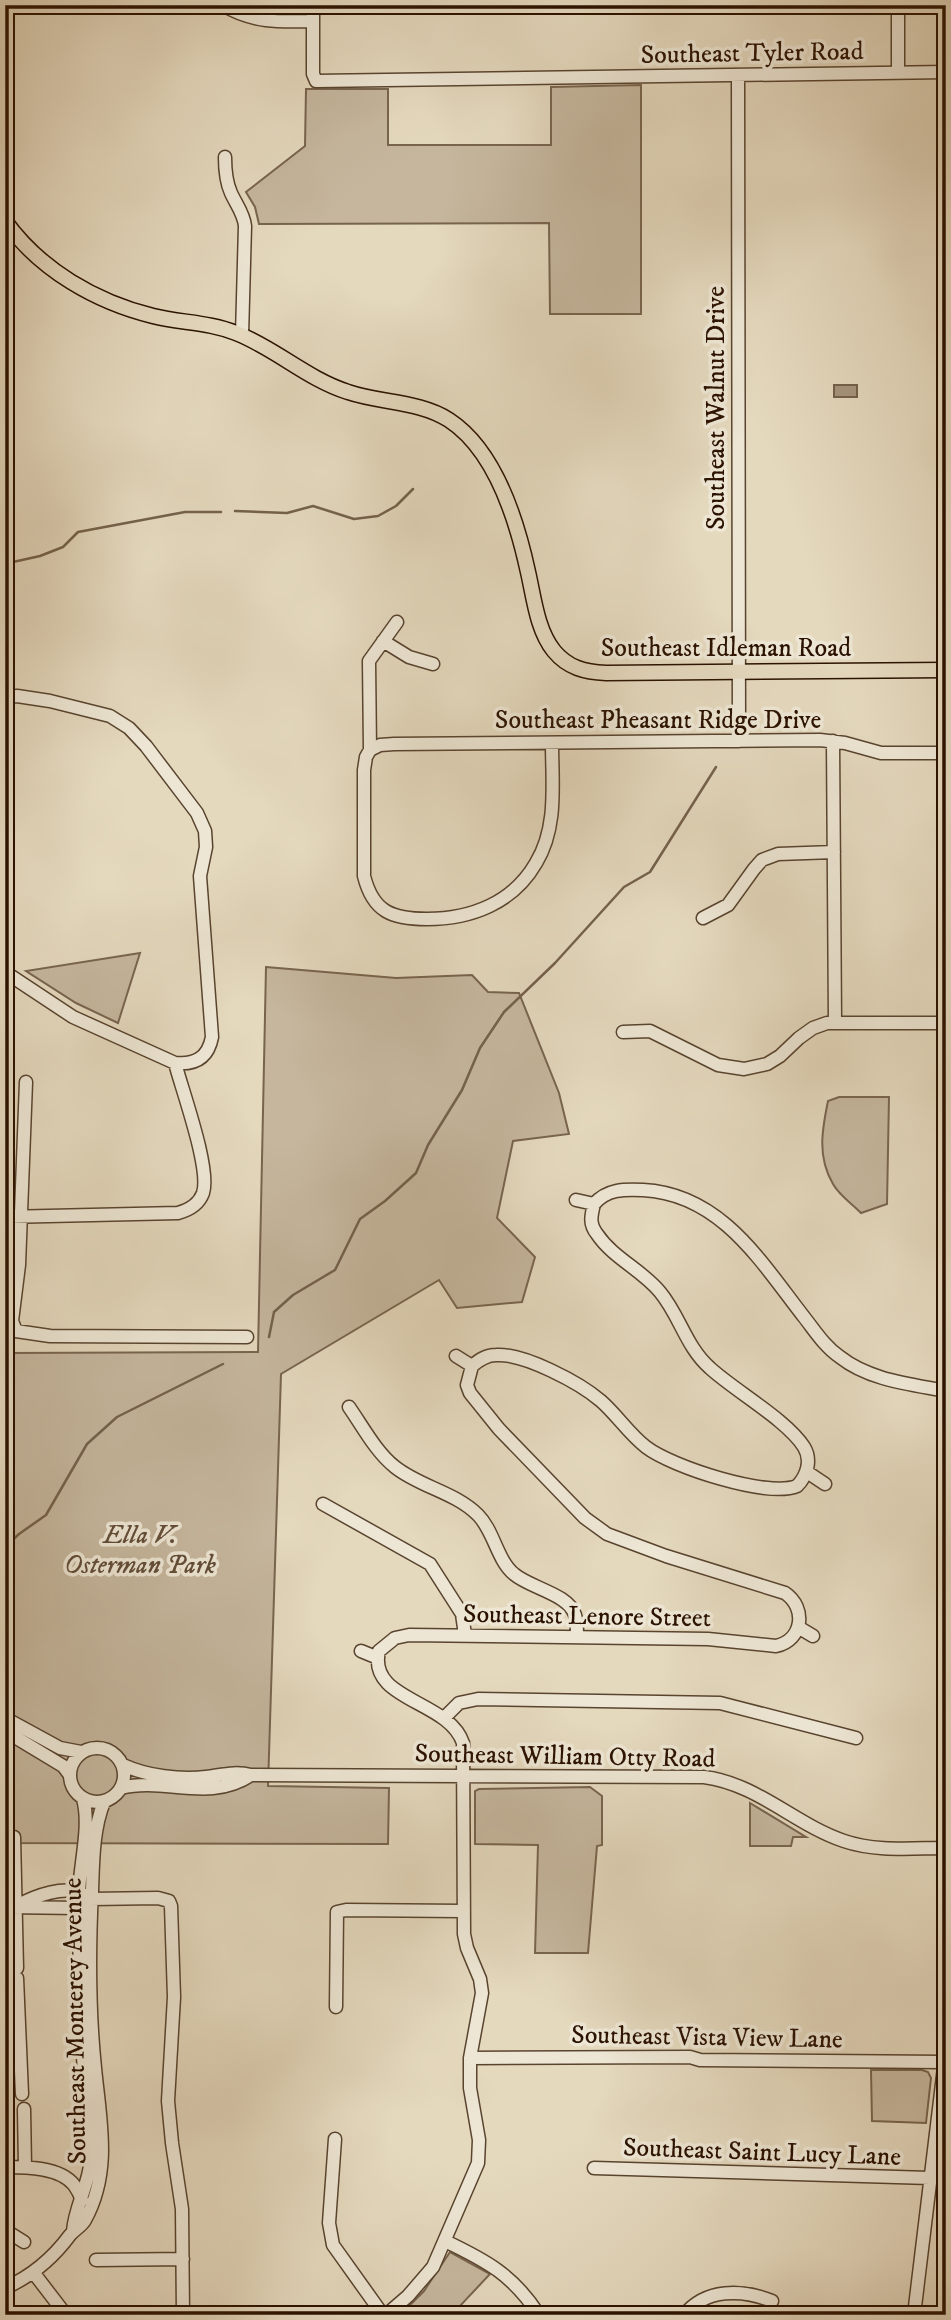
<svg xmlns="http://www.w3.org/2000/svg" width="951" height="2320" viewBox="0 0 951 2320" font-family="'IM FELL DW Pica',serif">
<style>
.green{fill:#c5b69d;stroke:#78644e;stroke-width:2}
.water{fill:#a5957d;stroke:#74614b;stroke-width:2}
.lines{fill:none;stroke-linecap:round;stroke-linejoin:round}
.stream{stroke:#74614b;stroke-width:2.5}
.minor-casing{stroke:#59442f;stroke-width:15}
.major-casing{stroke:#2b1200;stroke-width:17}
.minor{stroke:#ede6d4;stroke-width:12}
.major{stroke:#e4d8bd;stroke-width:14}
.labels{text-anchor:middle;stroke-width:7;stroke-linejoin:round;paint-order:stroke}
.street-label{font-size:26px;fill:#2b1200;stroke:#ede6d4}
.park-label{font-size:26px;font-style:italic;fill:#614b37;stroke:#ede6d4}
</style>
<rect width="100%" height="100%" fill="#e4d8bd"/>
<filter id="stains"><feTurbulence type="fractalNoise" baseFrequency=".00286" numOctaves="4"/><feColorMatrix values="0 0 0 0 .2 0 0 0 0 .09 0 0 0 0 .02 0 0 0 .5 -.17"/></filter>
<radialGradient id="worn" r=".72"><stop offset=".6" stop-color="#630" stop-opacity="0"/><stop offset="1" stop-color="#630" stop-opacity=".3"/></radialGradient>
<path class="green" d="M641 85V314H550L549 223 259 224 255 207 246 192 305 146 306 89H388V145H551V87Z
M140 953 118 1023 76 1003 26 971Z
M266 967 396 978 472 975 488 992 519 993 559 1093 569 1134 513 1141 497 1218 535 1257 522 1302 457 1308 439 1280 281 1374 268 1786 389 1788 388 1844 5 1843V1353L258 1352Z
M839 1097H889L887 1204 861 1213C852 1204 839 1195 833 1184 817 1157 822 1130 828 1101Z
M590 1787 602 1796V1845L597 1846 588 1953H535L538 1845 475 1844V1791L479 1789Z
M750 1803 806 1837H793L791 1846H750Z
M871 2070H922L928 2072 931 2078 926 2123 872 2121Z
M450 2252 490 2274 458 2308 463 2315H403L402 2313 424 2291Z"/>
<path class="water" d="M834 385H857V397H834Z"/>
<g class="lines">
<path class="stream" d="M235 511 287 513 313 506 354 519 378 516 396 506 413 489
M5 573 13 562 40 556 63 547 78 532 185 512H221
M269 1337 274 1312 293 1295 335 1270 360 1219 385 1201 416 1173 428 1145 462 1090 480 1048 504 1012 555 963 624 887 650 872 716 767
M5 1547 19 1534 46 1515 87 1444 117 1417 223 1364"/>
<defs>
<path id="minor" d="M223 5C252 23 280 22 312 21
M313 5V74L316 81 946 72
M898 73V5
M738 75 739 741
M225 157C225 170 226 182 231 193 236 204 244 214 245 226L242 335
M397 622 369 661 370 750 366 757 364 770V876C373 912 392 919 427 919 471 919 513 903 536 863 558 827 552 783 552 743
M383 641 409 657 433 664
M5 697 17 696 50 701 110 716 129 728 146 746 197 813 205 831 206 847 200 876 212 1037C208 1058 195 1065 175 1063L73 1017 5 972
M833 741 835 1022
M370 750 380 745 394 744 820 740 845 743 881 753H946
M703 918 728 905 754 869 762 860 778 854 834 852
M623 1032 650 1031 718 1065 744 1069 767 1064 780 1056 799 1038 813 1028 827 1023H946
M26 1082 19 1265 12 1321 16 1331 50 1336 247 1337
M576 1200 594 1204
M5 1217 178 1213C189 1210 199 1204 203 1193 211 1169 182 1090 175 1063
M456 1356 472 1366
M349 1407C363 1427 376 1452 395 1467 420 1487 455 1492 478 1515 494 1531 497 1560 514 1574 530 1588 569 1594 575 1615 577 1621 577 1629 577 1636
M807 1472 825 1484
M323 1504 430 1564 462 1614 465 1635
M798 1627 813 1636
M361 1651 378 1658
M445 1717 459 1703 478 1699 720 1703 856 1738
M5 1718 60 1748 81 1752
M5 1731 63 1766 69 1774
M70 1775a27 27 0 1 1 54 0a27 27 0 1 1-54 0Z
M123 1765C147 1776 180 1780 206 1777 222 1775 235 1771 251 1775L704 1777C758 1784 794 1824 844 1841 876 1852 913 1848 946 1848
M121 1788C165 1777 209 1803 251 1775
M14 1837 17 1968
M91 1899 158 1898 169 1901 171 1906 174 1997 168 2101 172 2143 182 2209 183 2315
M17 1906C34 1896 66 1884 85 1895
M5 1907 79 1908 85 1903
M17 1978 22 2094
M336 2007 337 1912 346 1910 463 1911
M470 2058 690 2057 700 2060 944 2062
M24 2109 25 2167
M335 2139 329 2223 333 2245 383 2315
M5 2167C26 2167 60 2167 74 2185 77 2189 80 2195 82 2200
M594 2168 930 2178
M5 2230 24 2242
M73 2231C75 2206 89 2185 91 2159 92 2125 85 2091 83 2057 80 2003 79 1949 79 1896 79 1866 91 1827 83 1799
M445 2241C487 2261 513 2275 539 2315
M96 2260 183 2259
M33 2272 66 2315
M5 2288C32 2276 53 2258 70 2235 75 2229 82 2226 85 2220 112 2171 100 2120 95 2068 89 2010 89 1950 92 1891 93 1862 93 1829 104 1802
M386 2315 408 2296 433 2267 478 2163 479 2140 470 2088V2058L482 1993 480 1979 467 1948 464 1934 463 1743C449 1700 367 1701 379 1651L395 1638 409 1635 708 1639 776 1646C803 1640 807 1608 785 1593L666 1556 607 1534 585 1518 499 1429 470 1393 467 1385 472 1366C479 1360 486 1355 496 1355 524 1353 580 1383 601 1401 617 1415 629 1434 646 1447 672 1467 768 1498 797 1486 807 1476 812 1460 804 1447 787 1420 735 1391 710 1368 686 1347 680 1316 660 1292 642 1270 613 1258 597 1234 589 1224 591 1216 594 1204 607 1189 624 1189 643 1190 721 1194 761 1262 804 1317 815 1331 825 1347 840 1357 869 1380 910 1384 946 1391
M684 2315C706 2288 742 2289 772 2301
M914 2315 946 2051"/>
<path id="major" d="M5 221C40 270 96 302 153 316 181 323 209 322 236 333 275 348 307 379 348 392 380 403 420 401 449 420 495 450 517 521 528 572 534 598 537 630 554 651 568 668 585 672 606 673L946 670"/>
</defs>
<use href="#minor" class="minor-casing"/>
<use href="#major" class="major-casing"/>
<use href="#minor" class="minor"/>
<use href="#major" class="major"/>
</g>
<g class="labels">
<g class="street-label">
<text transform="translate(752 52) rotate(-1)" y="9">Southeast Tyler Road</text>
<text transform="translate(715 408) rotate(-90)" y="9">Southeast Walnut Drive</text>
<text x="726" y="656">Southeast Idleman Road</text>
<text x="658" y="728">Southeast Pheasant Ridge Drive</text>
<text transform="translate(587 1615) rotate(1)" y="9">Southeast Lenore Street</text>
<text transform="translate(565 1755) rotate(1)" y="9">Southeast William Otty Road</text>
<text transform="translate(74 2021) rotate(-91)" y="9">Southeast Monterey Avenue</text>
<text transform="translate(707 2036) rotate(1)" y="9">Southeast Vista View Lane</text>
<text transform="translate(762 2151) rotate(2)" y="9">Southeast Saint Lucy Lane</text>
</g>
<g class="park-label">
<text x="140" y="1543">Ella V.<tspan x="140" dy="30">Osterman Park</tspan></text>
</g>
</g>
<rect width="951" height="2320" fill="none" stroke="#e4d8bd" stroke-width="28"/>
<rect x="7" y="7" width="937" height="2306" fill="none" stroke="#2b1200" stroke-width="3.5"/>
<rect x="14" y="14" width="923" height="2292" fill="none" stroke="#2b1200" stroke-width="2"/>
<rect width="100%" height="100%" filter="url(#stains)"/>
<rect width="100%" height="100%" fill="url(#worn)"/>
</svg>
